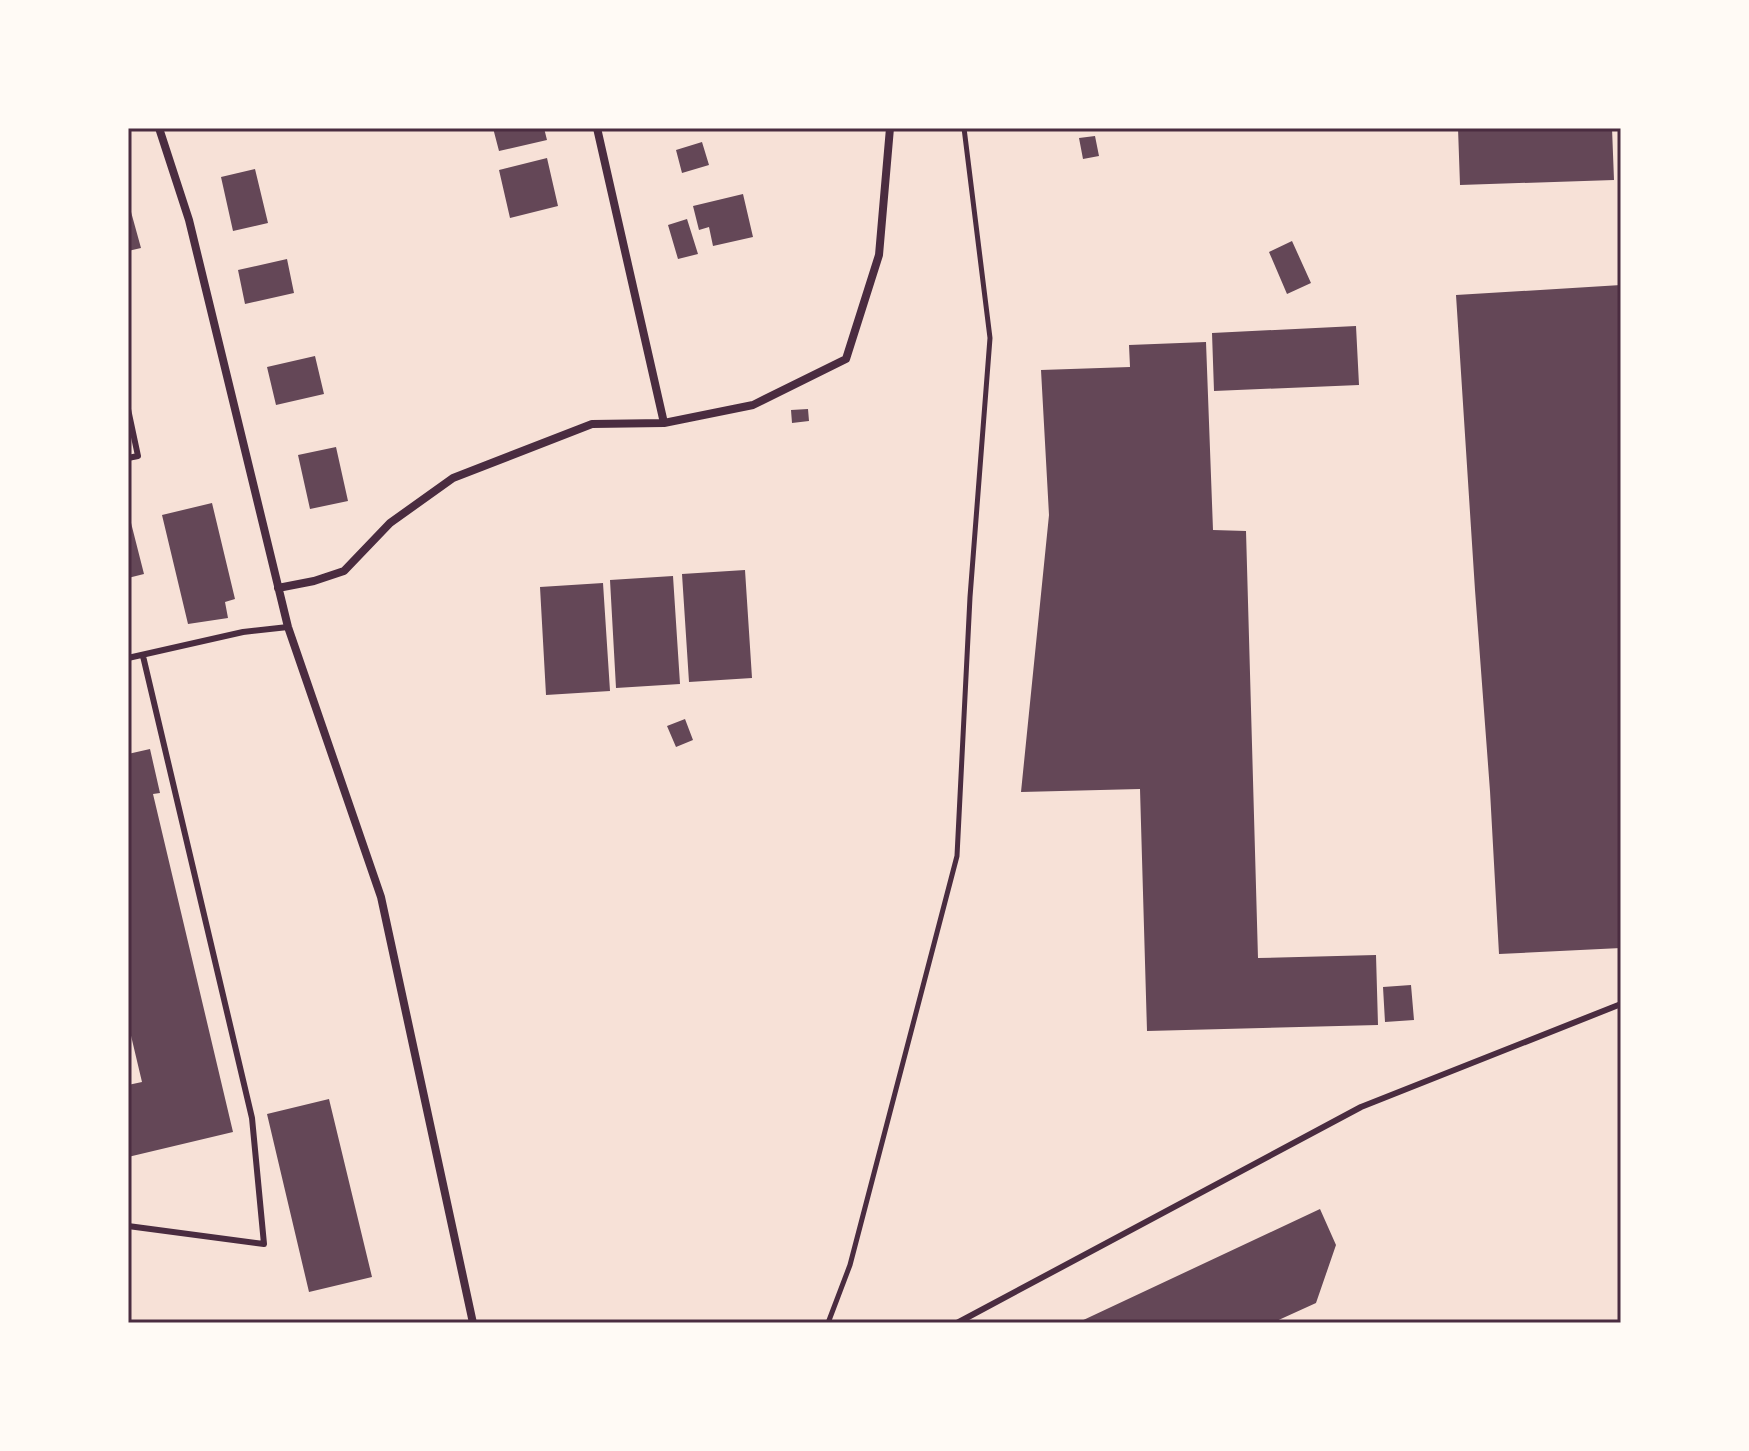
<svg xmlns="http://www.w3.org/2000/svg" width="1749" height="1451" viewBox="0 0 1749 1451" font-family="Roboto,sans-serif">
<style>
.building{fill:#644757}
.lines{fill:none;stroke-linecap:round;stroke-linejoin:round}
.path{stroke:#4a2c40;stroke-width:5}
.service{stroke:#4a2c40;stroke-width:6}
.minor{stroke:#4a2c40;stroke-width:8}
.neatline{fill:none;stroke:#4a2c40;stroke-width:3}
</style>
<rect width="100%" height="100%" fill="#f7e1d7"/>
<path class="building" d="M493 128H544L547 140 499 151Z
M1458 128H1612L1614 180 1460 185Z
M1095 136 1099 156 1083 159 1079 138Z
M702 142 709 165 682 173 676 150Z
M547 158 558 206 510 218 499 170Z
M255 169 268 223 233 231 221 177Z
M743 194 753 237 713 246 709 227 699 230 693 206Z
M128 201 141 248 128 251Z
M687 219 698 254 678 259 668 225Z
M1292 241 1311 283 1287 294 1269 252Z
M287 259 294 293 245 304 238 270Z
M1621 285V948L1499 954 1490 791 1475 590 1456 295Z
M1356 326 1359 385 1214 391 1212 333Z
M1206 342 1213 530 1246 531 1258 958 1376 955 1378 1025 1147 1031 1140 789 1021 792 1049 515 1041 370 1130 367 1129 345Z
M315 356 324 394 276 405 267 367Z
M808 409 809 421 792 423 791 410Z
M336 447 348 501 310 509 298 455Z
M212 503 235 599 225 602 228 618 188 624 162 515Z
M128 511 144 574 128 578Z
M745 570 752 678 689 682 682 574Z
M673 576 680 684 616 688 610 580Z
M603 583 610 691 546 695 540 587Z
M685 719 693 740 676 747 667 726Z
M150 749 160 793 153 794 233 1132 128 1157V1085L142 1082 128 1023V754Z
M1411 985 1414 1020 1385 1022 1383 987Z
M329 1099 372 1277 309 1292 267 1114Z
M1320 1209 1336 1245 1316 1303 1272 1323H1077Z"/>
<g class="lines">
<path class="path" d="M828 1323 850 1265 957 856 970 597 990 338 964 128"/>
<path class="service" d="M128 409 138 456 128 458
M128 658 243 632 288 627
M128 1226 264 1244 252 1118 143 656
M957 1323 1361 1107 1621 1004"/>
<path class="minor" d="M159 128 189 220 288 627 381 897 473 1323
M597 128 664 423
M278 588 314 581 344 571 390 523 453 478 592 424 664 423 753 405 846 359 879 255 890 128"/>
</g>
<rect width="1749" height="1451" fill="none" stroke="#fffaf5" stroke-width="260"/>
<rect x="130" y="130" width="1489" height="1191" class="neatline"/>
</svg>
